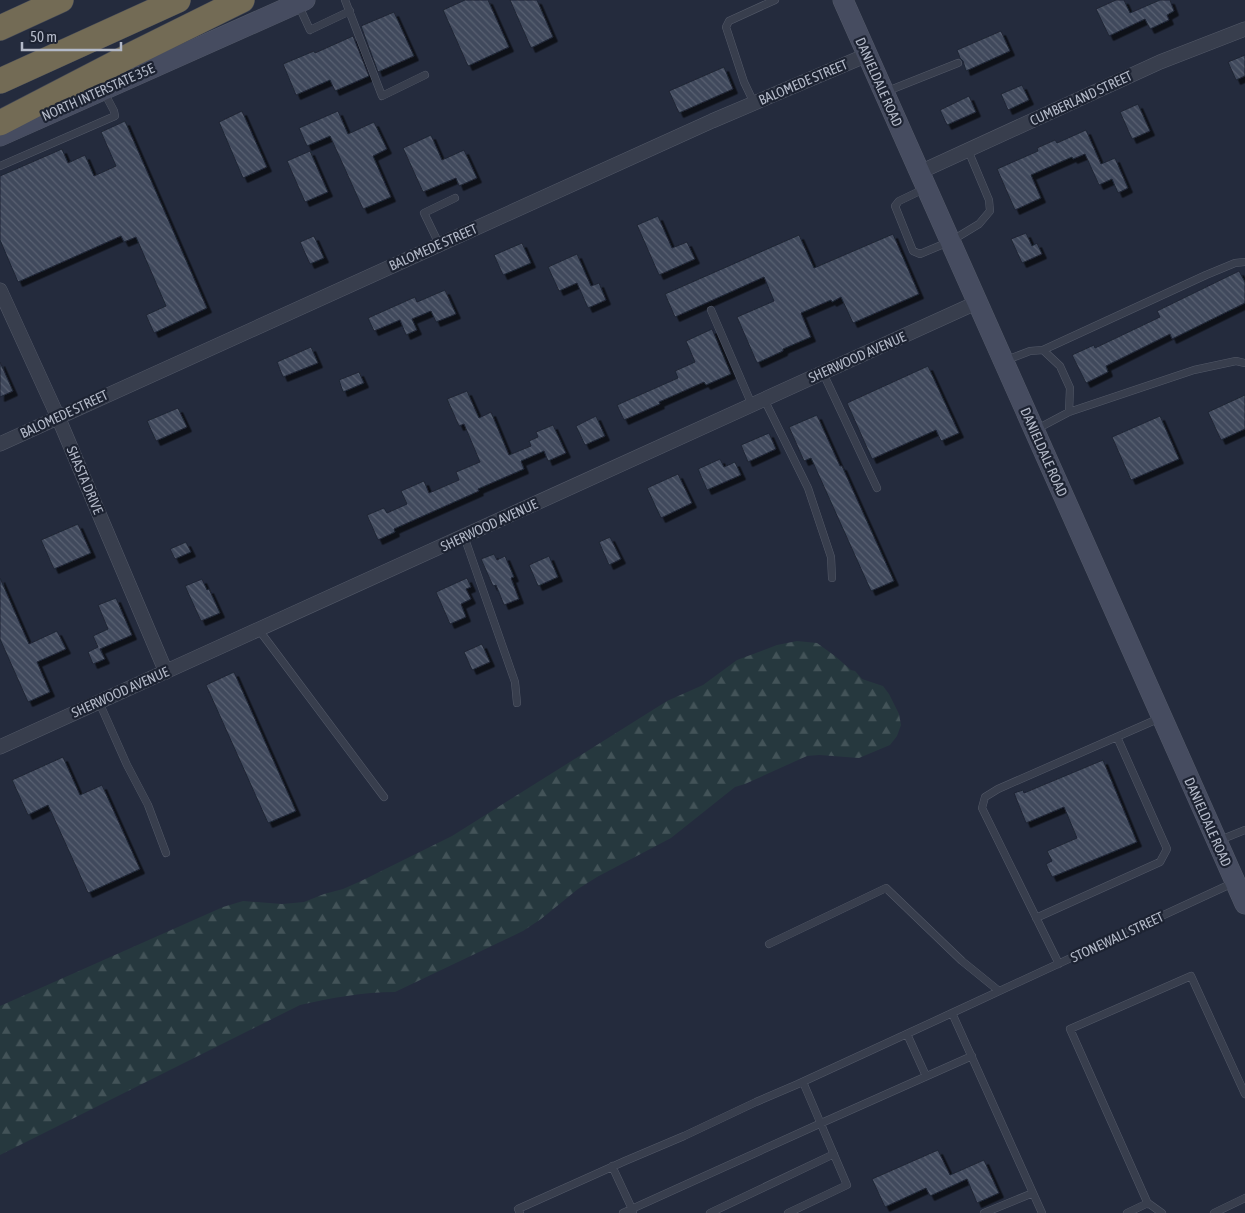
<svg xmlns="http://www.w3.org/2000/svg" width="1245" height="1213" viewBox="0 0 1245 1213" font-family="'Asap Condensed',sans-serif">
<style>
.forest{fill:url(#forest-firs)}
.building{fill:url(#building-back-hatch);stroke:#1f2534;filter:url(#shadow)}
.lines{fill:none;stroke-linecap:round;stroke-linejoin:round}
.lane-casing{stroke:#535968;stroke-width:8}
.street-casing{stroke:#535968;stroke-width:15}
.secondary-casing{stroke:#535968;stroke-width:21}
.highway-casing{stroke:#404655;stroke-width:26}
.lane{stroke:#383e4d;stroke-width:7}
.street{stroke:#383e4d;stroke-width:14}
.secondary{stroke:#464c60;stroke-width:20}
.highway{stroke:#736b55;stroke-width:25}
.labels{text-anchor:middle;stroke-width:4.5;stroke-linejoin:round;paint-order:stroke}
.street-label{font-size:14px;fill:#b3b9c8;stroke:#1d2332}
</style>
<defs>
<pattern id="forest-firs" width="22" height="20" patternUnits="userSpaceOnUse" patternTransform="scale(1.25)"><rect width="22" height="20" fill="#26383e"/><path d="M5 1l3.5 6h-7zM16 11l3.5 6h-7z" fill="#435358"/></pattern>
<pattern id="building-back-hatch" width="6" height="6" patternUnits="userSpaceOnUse" patternTransform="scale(1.25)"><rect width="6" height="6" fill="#40495c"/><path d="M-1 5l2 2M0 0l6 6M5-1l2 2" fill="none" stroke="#596172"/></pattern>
<filter id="shadow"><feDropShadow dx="4.5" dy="4.5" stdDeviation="0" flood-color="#0009"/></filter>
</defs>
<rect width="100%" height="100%" fill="#242b3d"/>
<path class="forest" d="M797 641 817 643 835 656 851 670 855 671 862 679 883 686 889 694 899 714 901 725 897 736 890 745 859 758 819 755 807 756 745 784 735 787 671 838 597 877 578 889 541 919 523 931 395 992C363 992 331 998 300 1005L0 1155V1006L223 907 243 901 282 904 304 902 324 894 343 889 361 881 452 836 667 701 703 685 737 660 777 645Z"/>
<path class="building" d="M465 0H488L509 47 468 66 443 10Z
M510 0H537L553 37 531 48Z
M1116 0H1124L1130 13 1160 0H1170L1174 11 1167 15 1169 20 1150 29 1145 19 1109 36 1096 9Z
M394 12 414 56 378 72 361 26Z
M1001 31 1010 51 966 71 963 61 960 58 957 50Z
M353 36 369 76 335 91 330 80 296 95 283 64 314 51 315 53Z
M1245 55V76L1236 80 1228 62Z
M724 67 733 89 679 113 669 91Z
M1022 85 1029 100 1008 110 1001 94Z
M969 96 976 112 947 125 940 110Z
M1138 104 1150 131 1132 139 1120 112Z
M242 111 267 167 243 178 219 122Z
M338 111 348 134 374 122 387 149 373 156 391 197 363 209 330 136 307 146 299 128Z
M125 121 207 308 154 333 146 315 166 306 136 237 124 242 121 236 18 282 0 240V176L62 149 68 163 85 155 94 176 116 166 101 132Z
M1086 130 1101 164 1115 158 1128 188 1118 193 1112 179 1099 185 1085 154 1073 159 1072 157 1031 175 1041 198 1015 210 997 169 1038 151 1037 148 1055 140 1057 143Z
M431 135 442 160 464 150 477 178 459 186 456 178 423 192 403 148Z
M310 151 328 192 305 202 287 161Z
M658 216 672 248 687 242 695 259 659 275 637 225Z
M1026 233 1032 246 1037 243 1042 254 1022 263 1011 239Z
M893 234 919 294 853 323 841 297 832 302 831 300 801 313 811 337 783 349V351L757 363 737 317 774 301 764 277 675 317 665 294 799 235 814 268Z
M314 236 324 258 310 264 300 242Z
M522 243 531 263 503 275 494 255Z
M577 254 591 286 599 283 606 300 588 308 577 283 559 291 548 267Z
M1239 271 1245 282V303L1172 339 1170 334 1106 366 1108 372 1086 383 1072 355 1094 345 1095 348 1160 317 1157 311Z
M445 290 456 314 436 322 431 311 412 319 417 330 406 335 400 320 374 331 368 318 415 297 417 302Z
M712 329 731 374 706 385 704 382 659 402 660 404 624 420 617 405 678 378 675 371 695 362 686 341Z
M311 347 318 363 283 377 277 362Z
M0 362 13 391 0 397Z
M928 366 959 433 941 441 936 430 872 459 847 403Z
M359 372 364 383 343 392 339 380Z
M467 391 479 418 491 412 509 455 531 446 529 441 538 437 536 432 553 425 566 453 548 461 544 451 521 461 524 469 478 489 479 491 394 529 395 532 378 540 367 515 384 508 387 513 407 504 401 491 424 481 429 493 459 480 456 472 480 462 464 424 459 426 447 399Z
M1245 395V429L1221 440 1208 412Z
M178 408 187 427 156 441 147 421Z
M817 415 840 466H842L894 581 871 591 811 458 804 461 789 427Z
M596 416 605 436 585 445 576 426Z
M1160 416 1179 459 1131 480 1112 437Z
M769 433 776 449 748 462 741 445Z
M720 459 724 467 735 462 741 475 707 490 698 469Z
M678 474 692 503 661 518 647 488Z
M78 524 91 553 54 569 41 540Z
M610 537 621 559 609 565 599 542Z
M186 542 191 552 175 559 170 549Z
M494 554 497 560 505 556 514 577 511 578 519 599 504 605 496 585 493 586 481 559Z
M549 556 558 577 538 586 529 565Z
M0 578 29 644 57 631 66 649 37 662 50 692 28 702 0 639Z
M467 578 471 587 466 589 471 599 461 604 466 617 450 624 436 592Z
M202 579 207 590 209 589 220 613 201 621 185 586Z
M116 598 132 635 100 649 105 659 93 664 88 652 98 647 93 636 108 629 98 605Z
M482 644 490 662 472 670 464 652Z
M234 672 296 811 268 823 206 685Z
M63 757 80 795 102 785 140 869 88 893 48 805 28 815 12 780Z
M1103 760 1137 842 1052 877 1046 864 1052 861 1047 851 1077 838 1064 807 1026 823 1014 793 1023 790 1024 793Z
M938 1150 950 1175 984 1160 999 1193 977 1203 967 1179 930 1196 926 1188 885 1207 872 1179Z"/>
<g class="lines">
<defs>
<path id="lane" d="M345 0 382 96 425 75
M298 4 310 30 350 11
M885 92 958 63
M754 103 744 82 726 27 729 21 775 0
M0 166 115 116 114 111 104 92
M924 189 899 201 895 206 913 251 920 254 951 241 979 224 990 211 989 200 968 150
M439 244 424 213 455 198
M711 310 752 405
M1043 350 1206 275 1235 263 1245 262
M1004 361 1030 351 1043 350 1060 366 1070 388 1069 412
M823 373 877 488
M764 399 808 488 831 557 832 578
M1035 430 1069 412 1194 370 1236 361 1245 363
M464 536 515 682 517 703
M259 630 384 797
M99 702 127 765 148 805 166 853
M1220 840 1245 830
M1036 918 1160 862 1167 849 1117 737
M769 944 886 888 962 961 999 991
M1059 964 982 808 985 797 998 789 1160 718
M907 1034 926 1076
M612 1166 633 1211
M1148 1204 1070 1029 1191 976 1245 1094
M520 1213 518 1209 625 1161 684 1136 756 1102 798 1084 952 1013
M623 1213 817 1125 972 1056
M710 1213 834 1154
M788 1213 847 1185 803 1082
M984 1213 1033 1193 1034 1196
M1042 1213 952 1013 1235 882
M1127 1213 1148 1203 1162 1213
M1214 1213 1245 1198"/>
<path id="street" d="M920 172 1160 62 1245 29
M0 290 58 417 166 672
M0 444 712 121 867 55
M0 747 978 302"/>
<path id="secondary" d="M843 0 1245 904
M0 136 305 0"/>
<path id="highway" d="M0 28 61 0
M0 81 178 0
M0 123 133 54 242 0"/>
</defs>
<use href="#lane" class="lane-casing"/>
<use href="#street" class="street-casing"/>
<use href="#secondary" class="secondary-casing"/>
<use href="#highway" class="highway-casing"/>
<use href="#lane" class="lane"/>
<use href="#street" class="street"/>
<use href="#secondary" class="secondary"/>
<use href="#highway" class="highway"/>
</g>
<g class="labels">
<g class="street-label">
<text transform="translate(803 82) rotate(-23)" y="5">BALOMEDE STREET</text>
<text transform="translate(879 82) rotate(66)" y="5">DANIELDALE ROAD</text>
<text transform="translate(98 92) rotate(-24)" y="5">NORTH INTERSTATE 35E</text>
<text transform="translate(1081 98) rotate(-25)" y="5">CUMBERLAND STREET</text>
<text transform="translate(433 247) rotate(-24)" y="5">BALOMEDE STREET</text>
<text transform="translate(857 357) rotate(-24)" y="5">SHERWOOD AVENUE</text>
<text transform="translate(64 414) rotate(-25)" y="5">BALOMEDE STREET</text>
<text transform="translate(1044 452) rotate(66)" y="5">DANIELDALE ROAD</text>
<text transform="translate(85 480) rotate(67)" y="5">SHASTA DRIVE</text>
<text transform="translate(489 525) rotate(-25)" y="5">SHERWOOD AVENUE</text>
<text transform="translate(120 692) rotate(-24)" y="5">SHERWOOD AVENUE</text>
<text transform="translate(1208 822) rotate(66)" y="5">DANIELDALE ROAD</text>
<text transform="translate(1117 937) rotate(-25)" y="5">STONEWALL STREET</text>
</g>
</g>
<path d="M22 42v8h99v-8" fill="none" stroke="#b3b9c8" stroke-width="2.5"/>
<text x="30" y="42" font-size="15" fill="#b3b9c8" stroke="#1d2332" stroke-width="4" paint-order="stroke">50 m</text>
</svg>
